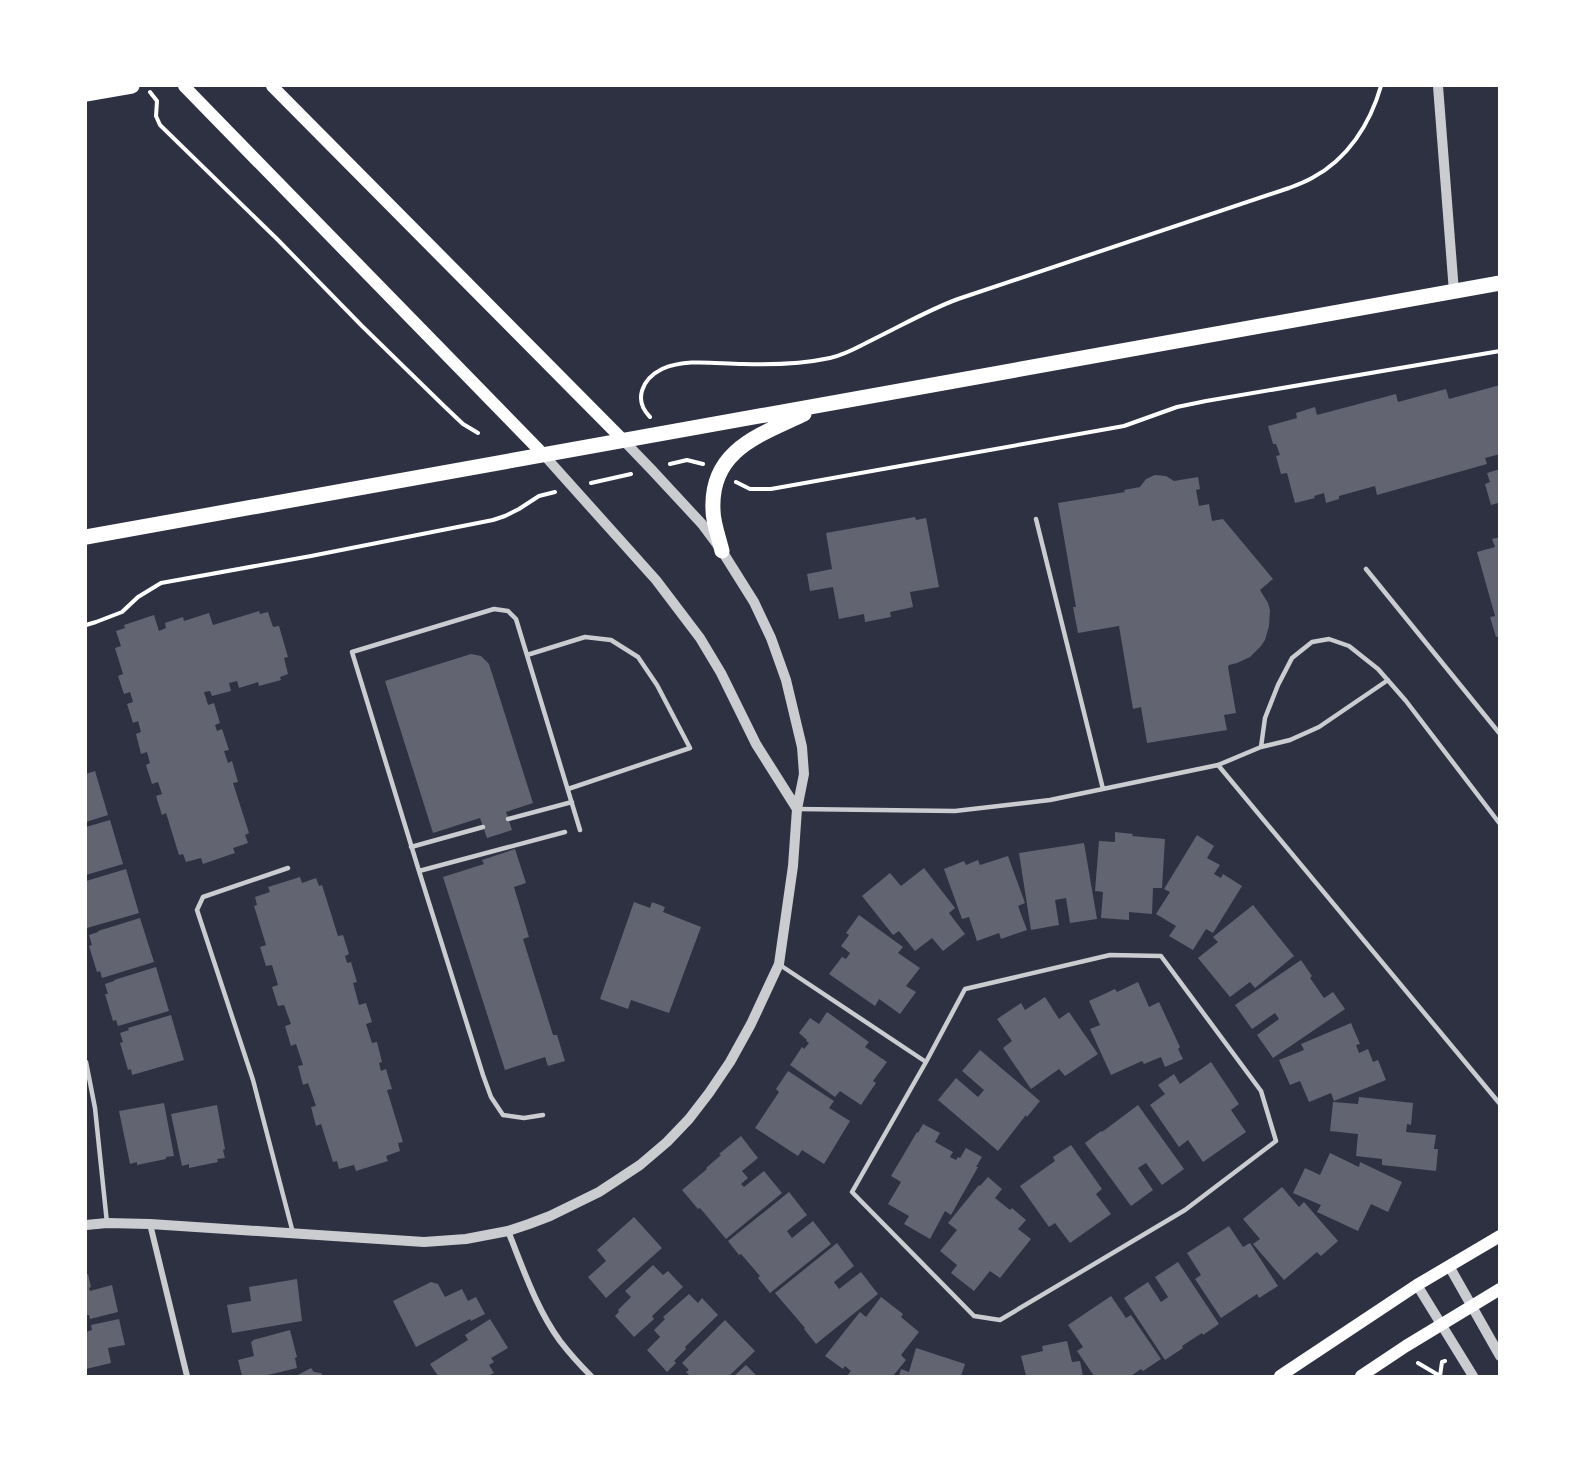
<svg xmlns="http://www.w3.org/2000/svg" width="1585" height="1462" viewBox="0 0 1585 1462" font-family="'Noto Sans',sans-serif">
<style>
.building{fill:#626471}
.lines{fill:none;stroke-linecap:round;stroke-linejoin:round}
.path{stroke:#fff;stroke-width:4}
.service{stroke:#caccd0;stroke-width:4.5}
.minor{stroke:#caccd0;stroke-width:6}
.tertiary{stroke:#caccd0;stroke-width:10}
.secondary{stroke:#fff;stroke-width:12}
.primary{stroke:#fff;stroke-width:15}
</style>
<rect width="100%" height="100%" fill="#2d3142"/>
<path class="building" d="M1500 385V454L1485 458 1487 464 1377 495 1375 486 1339 496V499L1326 503 1324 493 1314 496 1315 498 1295 503 1287 473 1281 474 1276 456 1280 455 1276 444H1273L1268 426 1297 418 1296 413 1315 407 1317 415 1396 394 1398 402 1446 389 1449 399Z
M1500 469V507H1499L1498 503 1491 505 1485 484 1490 482 1487 473Z
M1155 475 1166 476 1174 481 1198 477 1200 489 1196 490 1199 506 1209 504 1212 521 1223 519 1273 579 1260 590 1268 603 1270 610 1269 626 1265 640 1261 646 1250 657 1237 663 1229 665 1228 667 1236 713 1224 715 1227 730 1147 743 1141 707 1133 709 1119 626 1078 633 1073 607H1076L1058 503 1125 492 1124 490 1140 487 1146 479Z
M915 517 916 520 926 518 939 587 910 592 913 607 890 612 891 617 865 622 864 614 839 619 833 587 810 591 807 574 832 569 826 533Z
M1500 537V636L1496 637 1490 617 1495 616 1477 552 1495 547 1492 539Z
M259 611 260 614 268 612 273 627 279 626 288 657 284 658 288 674 280 677 281 680 259 686 258 682 239 688 237 681 229 683 231 691 212 696 210 691 204 692 208 705 214 703 220 723 215 725 217 731 222 729 229 750 224 751 228 763 232 761 238 782 233 783 249 833 245 835 248 843 233 848 235 853 203 864 201 858 186 862 183 854 179 855 166 813 162 815 156 796 162 794 158 782 152 784 146 765 150 763 147 752 141 754 136 734 141 732 138 721 133 723 127 704 133 702 130 692 124 694 118 676 123 674 115 648 121 646 116 631 125 628 124 625 154 615 159 631 166 628 165 623 183 617 184 621 209 613 213 625Z
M471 654 481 656 489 664 533 803 506 812 512 830 487 838 480 818 433 833 385 681Z
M95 771 108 815 86 822V774Z
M110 820 123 864 86 875V827Z
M1115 832 1133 834 1132 836 1165 839 1162 888H1153L1152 914 1129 912V920L1101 918 1103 892 1095 891 1099 841 1115 842Z
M1197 835 1214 846 1207 858 1220 865 1214 874 1221 878 1223 874 1242 886 1213 933 1206 929 1193 950 1169 936 1176 926 1156 914 1170 892 1164 889Z
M1084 843 1097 919 1070 923 1066 898 1055 900 1059 925 1031 930 1019 853Z
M515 849 526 883 514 887 529 937 523 939 553 1035H557L565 1061 548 1066 545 1057 505 1070 443 877 484 864 482 860Z
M1008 856 1025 903 1018 906 1027 930 1001 939 999 933 977 941 969 917 962 919 944 869 964 861 966 865 978 860 980 865Z
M924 868 955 908 949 913 965 934 943 951 932 938 915 951 899 931 893 935 862 896 890 873 901 886Z
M126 869 139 913 87 928 86 922V881Z
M300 877 302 883 316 878 319 886 322 885 338 936 343 935 349 954 345 956 347 963 351 962 357 982 353 983 359 1005 366 1003 372 1022 366 1024 372 1043 377 1042 382 1062 379 1063 381 1071 386 1069 392 1089 387 1090 403 1142 398 1143 400 1151 386 1156 388 1161 356 1171 354 1165 339 1169 337 1161 333 1162 321 1124 316 1126 311 1107 316 1106 308 1083 303 1085 298 1066 303 1065 296 1044 291 1046 285 1026 291 1024 284 1005 278 1006 272 987 278 985 272 965 266 966 260 947 266 945 254 906 257 905 255 897 270 892 268 887Z
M634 902 650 908 652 902 665 907 663 912 701 927 669 1013 631 1000 628 1009 600 999Z
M1253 905 1294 956 1255 988 1250 982 1230 997 1198 958 1218 942 1213 937Z
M859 915 903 947 898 953 920 968 906 986 916 992 900 1014 879 999 875 1006 829 974 842 957 846 959 850 953 841 946 849 935 846 933Z
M140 918 154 962 102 978 100 971 97 972 89 946 92 945 89 935 98 932V931Z
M1301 960 1312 976 1310 978 1324 998 1333 992 1345 1009 1273 1058 1257 1035 1279 1019 1275 1013 1252 1029 1235 1005Z
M156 967 169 1011 118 1026 116 1020 113 1021 105 994H108L105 984 114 981V980Z
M1138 982 1149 1007 1159 1002 1180 1047 1178 1049 1183 1059 1165 1067 1161 1057 1144 1064 1142 1061 1111 1075 1090 1029 1100 1025 1089 1001 1115 989 1117 992Z
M1045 997 1059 1019 1069 1012 1098 1054 1065 1076 1059 1069 1031 1089 1003 1048 1012 1041 997 1019 1021 1003 1025 1010Z
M827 1012 869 1042 865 1047 887 1062 873 1081 876 1083 861 1105 840 1091 835 1097 790 1065 802 1047 804 1049 809 1043 806 1041 807 1040 799 1033 810 1018 819 1024Z
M171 1015 184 1060 132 1075 131 1069 128 1070 120 1043 123 1042 120 1033 129 1030 128 1028Z
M1351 1023 1360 1044 1356 1045 1359 1053 1368 1049 1373 1062 1378 1060 1386 1080 1334 1101 1331 1093 1309 1102 1300 1081 1290 1085 1279 1060 1304 1050 1301 1044Z
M980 1050 1040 1101 1027 1117 1026 1115 998 1151 938 1100 956 1078 978 1097 984 1090 962 1071Z
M1211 1062 1239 1104 1231 1110 1246 1132 1203 1162 1188 1140 1179 1147 1150 1105 1165 1094 1158 1085 1174 1074 1180 1084Z
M788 1071 834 1101 829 1108 850 1121 824 1164 802 1150 798 1156 755 1128 779 1092 776 1089Z
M1359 1097 1413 1103 1411 1125 1407 1124 1406 1132 1436 1135 1434 1149H1438L1436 1171 1382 1165V1159L1356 1156 1358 1134 1330 1131 1333 1102 1358 1104Z
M164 1103 174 1156 166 1157V1159L137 1165V1162L130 1164 119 1111Z
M217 1105 225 1149 223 1150 225 1158 217 1159 218 1162 189 1168V1164L182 1166 171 1114Z
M1138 1105 1184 1169 1162 1185 1146 1163 1138 1168 1153 1190 1131 1206 1085 1143 1101 1131 1102 1132Z
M923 1124 940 1133 935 1142 953 1152 950 1157 956 1160 958 1157 960 1158 966 1148 982 1157 976 1167H978L951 1215 945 1211 930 1239 904 1224 909 1216 888 1204 901 1182 891 1176 917 1132 918 1133Z
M741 1136 758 1158 742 1171 748 1178 741 1184 744 1187 764 1171 782 1193 726 1239 700 1208 698 1209 682 1190 707 1169 706 1168 721 1155 719 1154Z
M1071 1145 1102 1189 1096 1194 1111 1214 1070 1243 1055 1223 1049 1227 1020 1186 1055 1161 1053 1157Z
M1330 1153 1359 1167 1360 1162 1402 1182 1388 1212 1371 1204 1358 1231 1317 1212 1321 1205 1293 1193 1305 1168 1320 1175Z
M988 1177 1002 1189 995 1198 1010 1210 1012 1208 1026 1220 1018 1229 1031 1239 1000 1278 990 1271 974 1291 951 1273 957 1265 940 1251 957 1230 948 1223 979 1185 980 1186Z
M1282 1187 1299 1207 1304 1202 1338 1241 1321 1256 1317 1252 1284 1280 1253 1244 1260 1239 1243 1219Z
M789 1192 807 1215 787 1231 792 1238 813 1221 831 1244 770 1293 758 1278 760 1276 741 1254 739 1255 728 1241Z
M634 1217 662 1248 606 1298 588 1277 606 1261 597 1250Z
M1229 1226 1243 1247 1250 1243 1278 1286 1259 1298 1257 1294 1221 1318 1195 1279 1201 1275 1187 1253Z
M837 1243 854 1266 834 1282 839 1289 861 1272 878 1294 816 1344 804 1329 805 1328 775 1293Z
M1178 1262 1219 1324 1203 1335 1202 1333 1182 1346 1183 1348 1165 1360 1124 1298 1148 1282 1161 1302 1168 1297 1155 1277Z
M653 1265 663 1275 668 1271 683 1287 652 1316 654 1319 634 1337 615 1316 619 1312 618 1310 631 1297 625 1291Z
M88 1274 91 1287 89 1288 90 1291 112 1285 118 1312 90 1319 89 1315H86V1275Z
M297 1279 302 1321 232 1333 227 1305 251 1301 249 1287Z
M431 1282 438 1284 445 1297 462 1289 468 1301 476 1297 485 1314 471 1321 470 1319 416 1347 393 1301Z
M689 1294 698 1303 702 1298 718 1315 685 1347 686 1349 674 1361 676 1363 667 1372 647 1350 660 1337 654 1330 665 1319 663 1317Z
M1111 1296 1126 1318 1131 1315 1161 1359 1143 1371 1141 1369 1131 1376H1094L1077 1351 1083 1347 1068 1325Z
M881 1297 903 1314 901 1317 919 1332 901 1355 906 1360 893 1376H847L851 1371 845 1366 843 1369 825 1356 860 1312 866 1317Z
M119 1319 125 1345 108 1348 111 1363 86 1369V1332L92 1330 91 1325Z
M490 1319 508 1348 491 1358 494 1362 489 1365 494 1373 488 1376H438L430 1364 468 1340 465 1335Z
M725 1320 755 1351 729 1376H690L686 1372 689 1370 682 1363Z
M290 1330 297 1357 295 1358 297 1368 264 1376H242L238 1360 254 1356 251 1342 253 1341V1340Z
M1067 1341 1072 1362 1080 1361 1083 1376H1026L1021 1356 1043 1351 1042 1346Z
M916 1348 965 1364 961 1376H899L901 1369 909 1372Z
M746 1365 757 1376H734Z
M311 1368 314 1372 321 1373 323 1376H296Z"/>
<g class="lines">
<path class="path" d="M150 92 157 101 156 116 160 125 277 239 362 326 444 406 463 424 478 433
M650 417C633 400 642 379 662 369 687 358 717 364 743 364 772 365 802 364 830 358 845 355 858 347 872 340 901 326 928 310 958 299L1289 188C1297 185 1305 182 1312 178 1348 159 1370 124 1381 86
M670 464 687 460 703 464
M736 482 750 489H771L1124 426 1177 407 1206 401 1500 351
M591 483 631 474
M86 625 96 622 122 612 138 597 161 583 311 556 493 520 505 516 519 509 539 496 555 492
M1418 1363 1440 1376
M1440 1376 1442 1362 1445 1361"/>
<path class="service" d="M1036 519 1103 789
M1366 569 1500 734
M527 655 585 637 611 640 638 657 657 685 690 748 568 789
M1261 747 1290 740 1319 727 1388 680
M1218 765 1500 1104
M798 809 955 811 1050 800 1218 765 1261 747 1265 718 1278 685 1292 658 1312 642 1329 639 1349 646 1378 669 1406 701 1500 824
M508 819 572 802
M565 832 419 871 352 652 494 609 508 611 516 619 580 830
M411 847 483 827
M288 868 203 897 197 910 253 1080 293 1233
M419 871 483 1075 491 1097 503 1115 524 1118 543 1115
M780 965 926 1062 965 989 1110 955 1161 956 1261 1091 1276 1141 1185 1210 1000 1320 974 1316 852 1192 926 1062
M86 1062 95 1108 107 1223"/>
<path class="minor" d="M150 1224 187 1376
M508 1231C523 1268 536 1308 560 1341 570 1354 580 1365 591 1376"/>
<path class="tertiary" d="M1438 86 1454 292
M543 454 656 580 700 638 721 673 756 744 797 809
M86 1225 107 1223 150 1224 424 1242 466 1239 508 1231 529 1224 550 1216 599 1192 640 1165 667 1142 689 1119 709 1093 730 1062 751 1024 779 964 793 866 797 809 804 774 802 747 786 680 771 638 754 602 722 551 702 524 651 469 623 440
M1449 1266 1500 1356
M1417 1285 1473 1376"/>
<path class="secondary" d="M184 86 543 454
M272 86 623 440
M1280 1376 1417 1285 1500 1236
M1361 1376 1406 1346 1500 1289"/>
<path class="primary" d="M86 94 132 86
M86 537 1500 283
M722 551C719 538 713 523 713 510 710 450 760 435 804 414"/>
</g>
<rect width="1585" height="1462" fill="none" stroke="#ffffff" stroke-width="174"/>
</svg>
